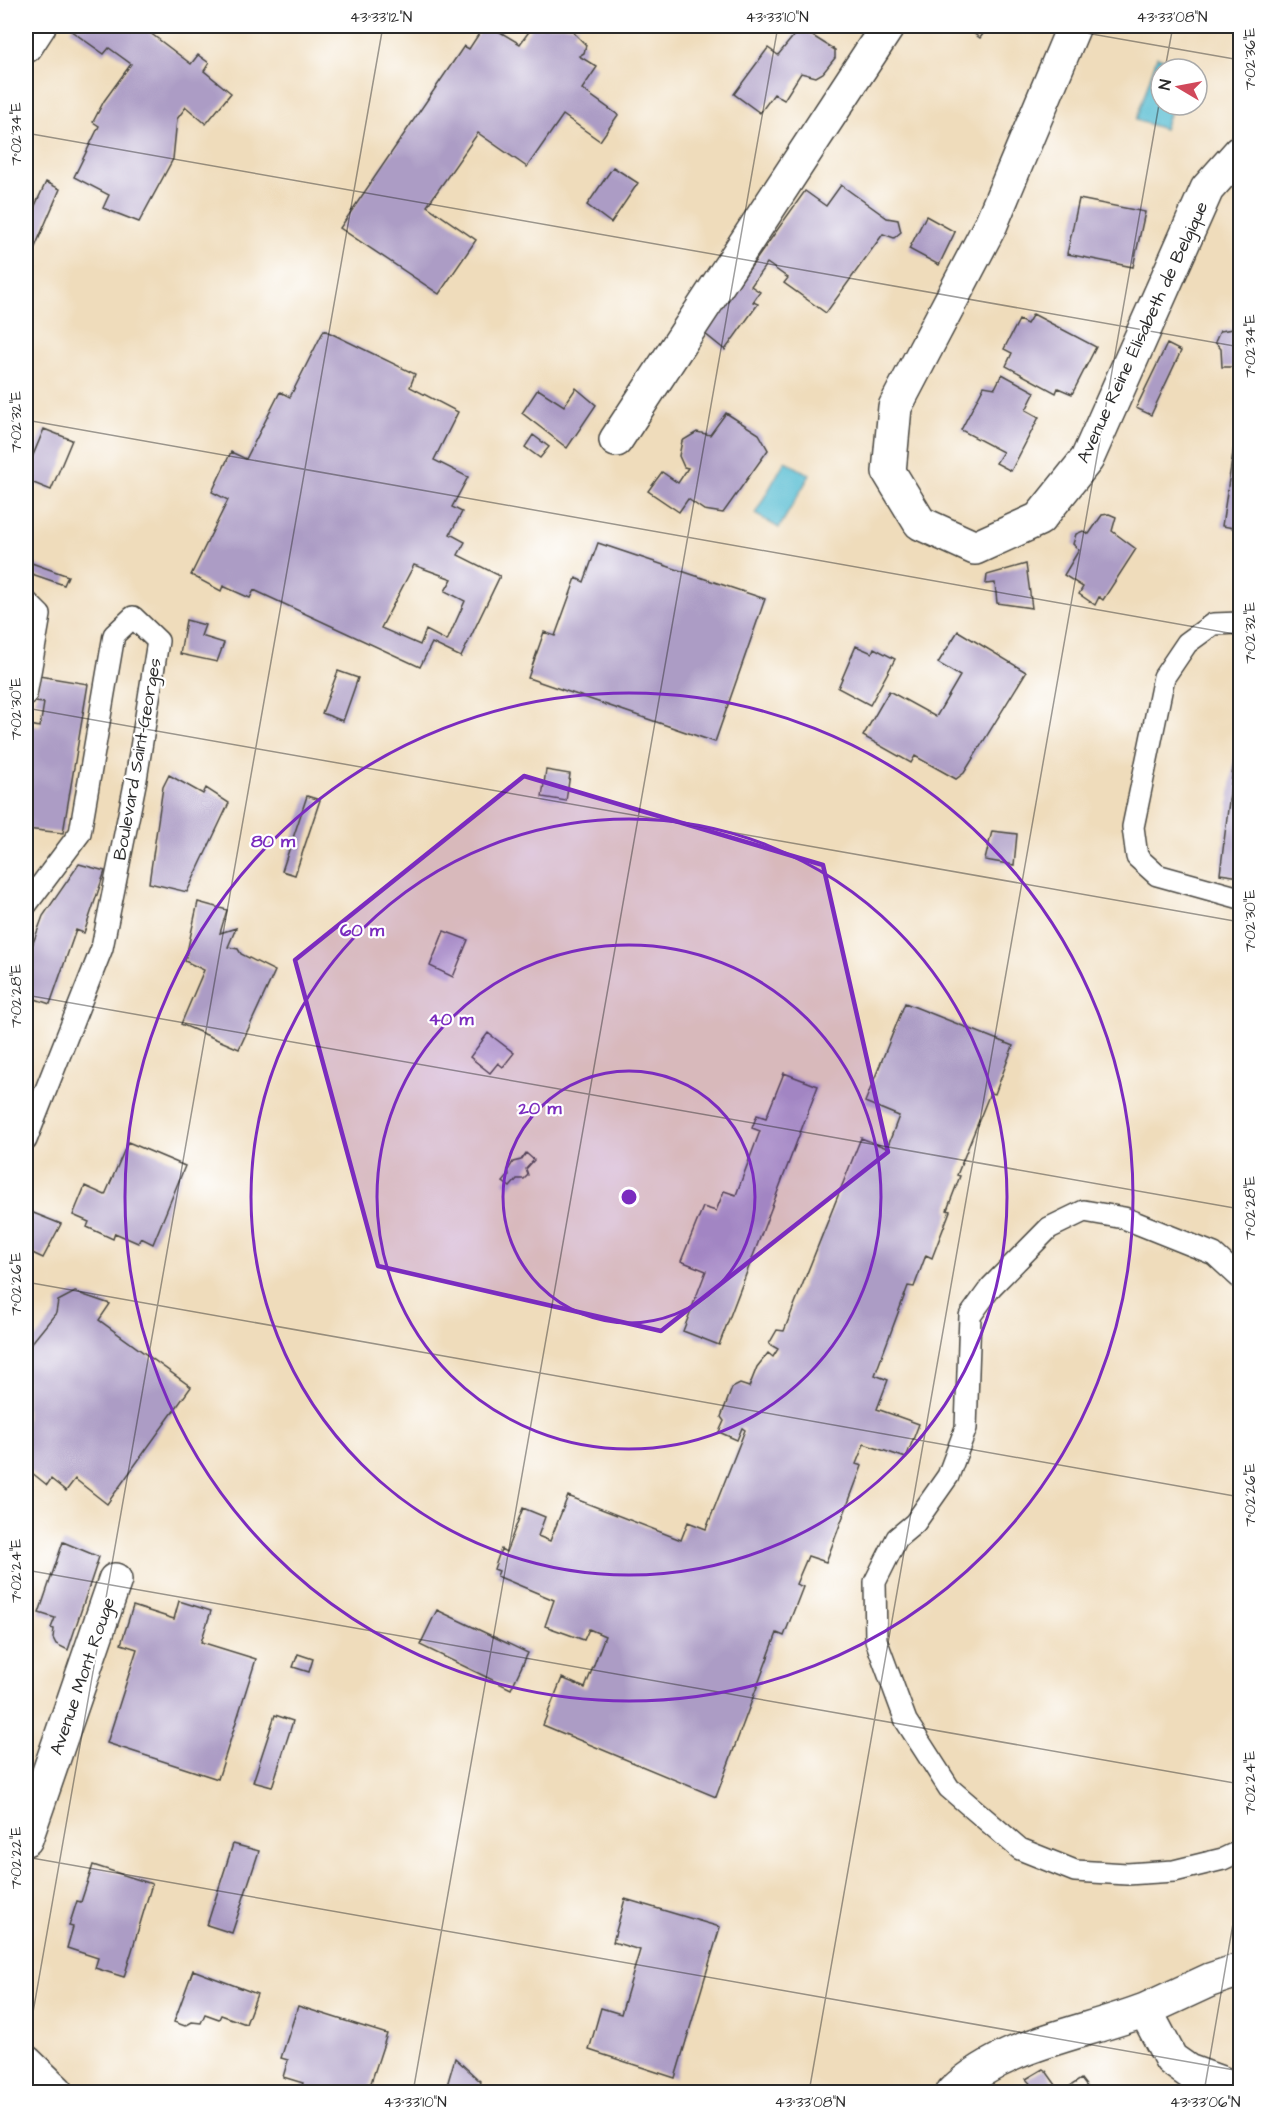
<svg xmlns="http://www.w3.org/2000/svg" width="1266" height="2118" viewBox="0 0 1266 2118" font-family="'Architects Daughter',sans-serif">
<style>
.water{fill:#54bcd1;stroke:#40747e;stroke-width:1.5}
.building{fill:#ac9cc5;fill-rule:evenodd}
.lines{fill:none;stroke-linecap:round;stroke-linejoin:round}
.lane-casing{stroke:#484641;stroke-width:24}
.street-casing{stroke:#484641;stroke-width:36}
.lane{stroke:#fff;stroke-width:21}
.street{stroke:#fff;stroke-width:33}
.marked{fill:#7b2cbf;fill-opacity:0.2;stroke:#7b2cbf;stroke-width:4.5;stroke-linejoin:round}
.ticks{fill:none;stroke:#2b2b2b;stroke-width:1.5;stroke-opacity:0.45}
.ring{fill:none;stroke:#7b2cbf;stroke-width:3}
.labels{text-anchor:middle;stroke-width:4.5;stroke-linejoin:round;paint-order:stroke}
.street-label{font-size:18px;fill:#2b2b2b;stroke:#fff}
.centre{fill:#7b2cbf;stroke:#fff;stroke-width:3}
.ring-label{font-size:18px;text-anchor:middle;font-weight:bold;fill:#7b2cbf;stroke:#fff;stroke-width:4.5;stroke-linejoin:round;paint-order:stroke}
.neatline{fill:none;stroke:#2b2b2b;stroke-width:2}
.ticks-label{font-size:15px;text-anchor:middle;fill:#2b2b2b}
</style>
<rect width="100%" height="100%" fill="#fff"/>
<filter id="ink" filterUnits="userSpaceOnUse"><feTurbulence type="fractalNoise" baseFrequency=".0167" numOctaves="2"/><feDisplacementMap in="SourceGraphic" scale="12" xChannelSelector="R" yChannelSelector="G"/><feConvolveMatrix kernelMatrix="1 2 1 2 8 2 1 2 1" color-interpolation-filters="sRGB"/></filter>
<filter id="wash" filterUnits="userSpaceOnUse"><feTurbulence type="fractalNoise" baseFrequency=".008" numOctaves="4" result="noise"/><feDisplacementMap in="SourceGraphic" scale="24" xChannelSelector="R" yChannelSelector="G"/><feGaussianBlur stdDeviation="1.35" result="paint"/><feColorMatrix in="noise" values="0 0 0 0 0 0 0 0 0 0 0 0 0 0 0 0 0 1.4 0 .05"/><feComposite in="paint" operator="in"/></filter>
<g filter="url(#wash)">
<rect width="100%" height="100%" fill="#efdcbb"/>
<path class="water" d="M1157 57 1185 66 1184 69H1161V105H1172L1164 129 1136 120Z
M785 461 810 475 779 528 755 514Z"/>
<g id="blocks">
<path class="building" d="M73 26H141L191 64 198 55 209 63 204 71 231 93 206 124 186 107 177 119 173 159 139 222 103 208 109 195 74 177 99 126 93 122 104 101 131 64 109 48 104 54 70 30Z
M484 26H490L520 44 533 26 541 28 543 26H579L574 33 586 45 584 53 579 56 597 67 582 89 618 115 600 141 563 115 527 167 478 133 427 206 476 240 439 294 340 228 464 46 469 49Z
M963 26H989L980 38Z
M800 28 835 50V58L823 73 816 77 801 73 784 100 774 94 760 113 734 94 768 48 778 55Z
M613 167 638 183 611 223 587 205Z
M46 182 60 189 26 268V225Z
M841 185 887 218 898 220 901 232 894 238 883 234 826 313 784 283 788 278 767 263 751 286 760 292 753 302 758 304 725 350 704 333 805 191 826 206Z
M1079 199 1145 212 1133 267 1067 254Z
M926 216 955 232 939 265 909 249Z
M1234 304H1240V367H1222L1221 349 1215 342 1220 331 1233 329Z
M1033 314 1096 347 1072 394 1058 388 1056 393 1006 366 1012 353 1004 349 1019 320 1027 324Z
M324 330 415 374 410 387 458 412 434 460 468 477 452 507 462 512 450 534 465 542 458 555 500 576 461 657 432 643 420 667 254 590 250 598 223 586 221 591 191 575 228 500 212 492 231 452 246 459 280 392 290 397ZM414 565 452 579 445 591 465 601 447 641 426 630 420 645 381 628Z
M1167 344 1181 351 1151 415 1136 408Z
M1002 374 1035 392 1026 410 1039 417 1011 471 996 463 1003 452 961 430 984 386 995 388Z
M576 388 596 405 567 448 522 413 538 389 564 406Z
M726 413 759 434 768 450 723 513 704 510 688 499 679 512 648 491 662 472 678 483 688 468 684 467 679 456 682 441 697 432 710 435Z
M44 429 72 440 51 490 26 480V472Z
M533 435 549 447 540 458 525 447Z
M1234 446 1240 447V529L1222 526Z
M1109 514 1116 517 1112 531 1136 549 1103 600 1099 597 1095 605 1079 594 1083 587 1064 575 1079 550 1073 544 1076 534 1083 531 1089 534 1102 515Z
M598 543 765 599 715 742 528 678 544 632 555 636 576 578 584 582Z
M26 561 68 576 64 585 26 572Z
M1026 564 1032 608 997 603 995 583 986 584 987 575Z
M186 620 205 625 201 636 224 643 217 662 180 654Z
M958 631 1026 672 964 773 956 779 915 756 911 763 863 736 889 691 936 717 960 676 938 663Z
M856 646 872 653 874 648 895 659 870 705 838 688Z
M338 671 358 678 343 721 322 713Z
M39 676 88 684 63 833 26 829V807L30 779 26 778V750L30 725 40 727 44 703 35 702Z
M1239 720H1240V877L1220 874Z
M546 770 570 774 566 801 542 797Z
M169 775 203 794 206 788 229 803 187 892 149 883 163 787Z
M307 796 320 800 295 875 282 871Z
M992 831 1017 834 1014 865 985 860Z
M79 864 105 871 84 933 76 930 50 1004 26 996V962L43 916Z
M198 902 227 910 220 933 236 928 228 947 238 949 241 954 275 971 239 1049 181 1024 204 970 185 961Z
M444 931 468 940 453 977 430 966Z
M905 1003 1013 1046 995 1094 990 1093 957 1175 960 1176 947 1210 950 1211 932 1258 926 1255 914 1287 908 1286 875 1375 888 1380 877 1409 919 1424 906 1458 864 1444 856 1464 862 1466 826 1562 808 1556 796 1584 803 1587 784 1636 777 1633 716 1797 543 1725 562 1678 585 1688 605 1636 589 1629 584 1640 545 1626 554 1600 497 1576 499 1571 494 1569 501 1549 506 1552 523 1508 545 1517 538 1536 550 1541 568 1496 681 1540 688 1522 706 1529 745 1430 742 1428 737 1440 719 1432 724 1421 721 1417 732 1388 740 1384 749 1387 757 1367 768 1353 773 1357 778 1349 769 1344 777 1330 784 1331 861 1138 887 1148 899 1116 865 1102Z
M488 1033 514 1053 503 1067 498 1063 490 1073 470 1057Z
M784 1073 818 1086 719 1345 683 1331 706 1271 681 1261 703 1207 716 1211 724 1191 736 1195 760 1131 752 1128 757 1115 766 1118Z
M128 1142 185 1166 153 1244 141 1238 138 1243 115 1233 113 1239 87 1227 89 1222 73 1215 85 1186 105 1195Z
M526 1153 534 1160 526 1169 528 1175 524 1179H517L510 1187 503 1182 509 1175 508 1170 513 1162 521 1160Z
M26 1210 61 1224 43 1258 26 1250Z
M75 1292 110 1304 99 1320 191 1387 107 1504 75 1479 66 1491 51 1479 47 1485 26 1468V1350L56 1313 58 1301Z
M63 1542 99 1557 68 1650 56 1644 53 1638 54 1629 51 1628 55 1618 39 1613Z
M179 1601 211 1611 201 1642 256 1659 218 1779 107 1743 137 1649 121 1644 133 1606 174 1619Z
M437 1610 528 1653 511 1689 420 1645Z
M298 1654 313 1659 309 1672 293 1667Z
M275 1715 293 1721 272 1787 253 1782Z
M233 1844 259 1851 232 1933 207 1925Z
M93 1865 152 1884 124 1977 95 1968 98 1958 67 1948 73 1927 69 1926 77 1901 81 1902Z
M625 1899 720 1927 675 2078 589 2050 601 2008 621 2014 640 1950 613 1942Z
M193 1970 257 1994 246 2024 221 2015 219 2019 205 2014 201 2023 192 2022 185 2026 174 2022Z
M298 2006 387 2034 368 2092H334L320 2088 319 2092H300L303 2083 283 2077 288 2060 281 2058Z
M455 2058 481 2082 477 2092H445Z
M1043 2069 1046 2071 1061 2092H1033L1036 2090 1026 2079Z
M1081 2079 1091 2092H1061Z"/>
</g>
</g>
<g filter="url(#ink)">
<use href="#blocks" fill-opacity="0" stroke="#484641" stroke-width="1.5"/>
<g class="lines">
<defs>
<path id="lane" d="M26 601 40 615 26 695
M1240 623 1213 624 1187 643 1164 677 1133 827 1137 857 1157 875 1240 898
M26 905 80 833 114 635 133 617 158 641 136 779 102 948 26 1140
M1240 1278 1214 1254 1124 1218 1084 1211 1049 1228 991 1287 970 1316 966 1428 948 1476 915 1523 897 1538 875 1582 876 1640 906 1721 949 1788 1020 1849 1075 1871 1127 1874 1174 1871 1223 1859 1240 1851"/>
<path id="street" d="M1074 26 991 224 895 407 889 472 920 523 975 548 1039 519 1087 459 1207 189 1240 152
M26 46 39 26
M616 440 888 26
M26 1839 115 1580
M1240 1970 1210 1980 1145 2010 1171 2059 1188 2071 1240 2090
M26 2062 57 2092
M953 2092C1007 2042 1079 2035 1145 2010"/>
</defs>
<use href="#lane" class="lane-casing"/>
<use href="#street" class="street-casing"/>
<use href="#lane" class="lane"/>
<use href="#street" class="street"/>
</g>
</g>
<path class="marked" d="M524 776 823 865 888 1152 661 1331 378 1266 295 960Z"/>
<path class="ticks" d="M1046 26 1240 60M1165 69 1173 26M26 133 1240 347M26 420 1240 635M26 708 1240 922M26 995 1240 1209M26 1282 1240 1497M26 1570 1240 1784M26 1857 1240 2071M26 2052 383 26M413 2092 778 26M809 2092 1161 93M1204 2092 1240 1883"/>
<g class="ring">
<circle cx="629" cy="1197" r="126"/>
<circle cx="629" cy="1197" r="252"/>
<circle cx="629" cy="1197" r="378"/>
<circle cx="629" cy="1197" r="504"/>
</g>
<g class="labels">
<g class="street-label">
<text transform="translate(1142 332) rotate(-65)" y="6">Avenue Reine Élisabeth de Belgique</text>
<text transform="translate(137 759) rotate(-80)" y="6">Boulevard Saint-Georges</text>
<text transform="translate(82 1676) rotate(-71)" y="6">Avenue Mont Rouge</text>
</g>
</g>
<circle cx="629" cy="1197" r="9" class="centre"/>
<g class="ring-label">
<text x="273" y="847">80 m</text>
<text x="362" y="936">60 m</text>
<text x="451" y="1025">40 m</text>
<text x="540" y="1114">20 m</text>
</g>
<rect width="1266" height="2118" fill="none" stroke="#fff" stroke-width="66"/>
<g transform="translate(1179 87) rotate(280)"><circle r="28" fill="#ffffff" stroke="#aaaaaa" stroke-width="1.5"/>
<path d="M0-4.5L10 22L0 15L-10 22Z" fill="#d1495b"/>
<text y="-9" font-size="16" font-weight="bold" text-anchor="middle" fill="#2b2b2b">N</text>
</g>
<rect x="33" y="33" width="1200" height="2052" class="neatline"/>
<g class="ticks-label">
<text x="381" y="22">43°33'12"N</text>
<text x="777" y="22">43°33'10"N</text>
<text x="1172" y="22">43°33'08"N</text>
<text transform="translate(1250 59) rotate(-90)" y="5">7°02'36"E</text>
<text transform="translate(16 134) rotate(-90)" y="5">7°02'34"E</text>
<text transform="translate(1250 346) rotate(-90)" y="5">7°02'34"E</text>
<text transform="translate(16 422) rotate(-90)" y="5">7°02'32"E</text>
<text transform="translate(1250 633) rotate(-90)" y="5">7°02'32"E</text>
<text transform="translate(16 709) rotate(-90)" y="5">7°02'30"E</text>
<text transform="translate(1250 921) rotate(-90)" y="5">7°02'30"E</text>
<text transform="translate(16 996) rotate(-90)" y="5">7°02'28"E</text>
<text transform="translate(1250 1208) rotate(-90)" y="5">7°02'28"E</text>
<text transform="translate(16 1284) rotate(-90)" y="5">7°02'26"E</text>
<text transform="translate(1250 1495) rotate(-90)" y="5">7°02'26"E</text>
<text transform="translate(16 1571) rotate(-90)" y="5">7°02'24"E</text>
<text transform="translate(1250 1783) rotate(-90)" y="5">7°02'24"E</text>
<text transform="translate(16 1858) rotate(-90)" y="5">7°02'22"E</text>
<text x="415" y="2107">43°33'10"N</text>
<text x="810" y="2107">43°33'08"N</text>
<text x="1205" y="2107">43°33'06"N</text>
</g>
</svg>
